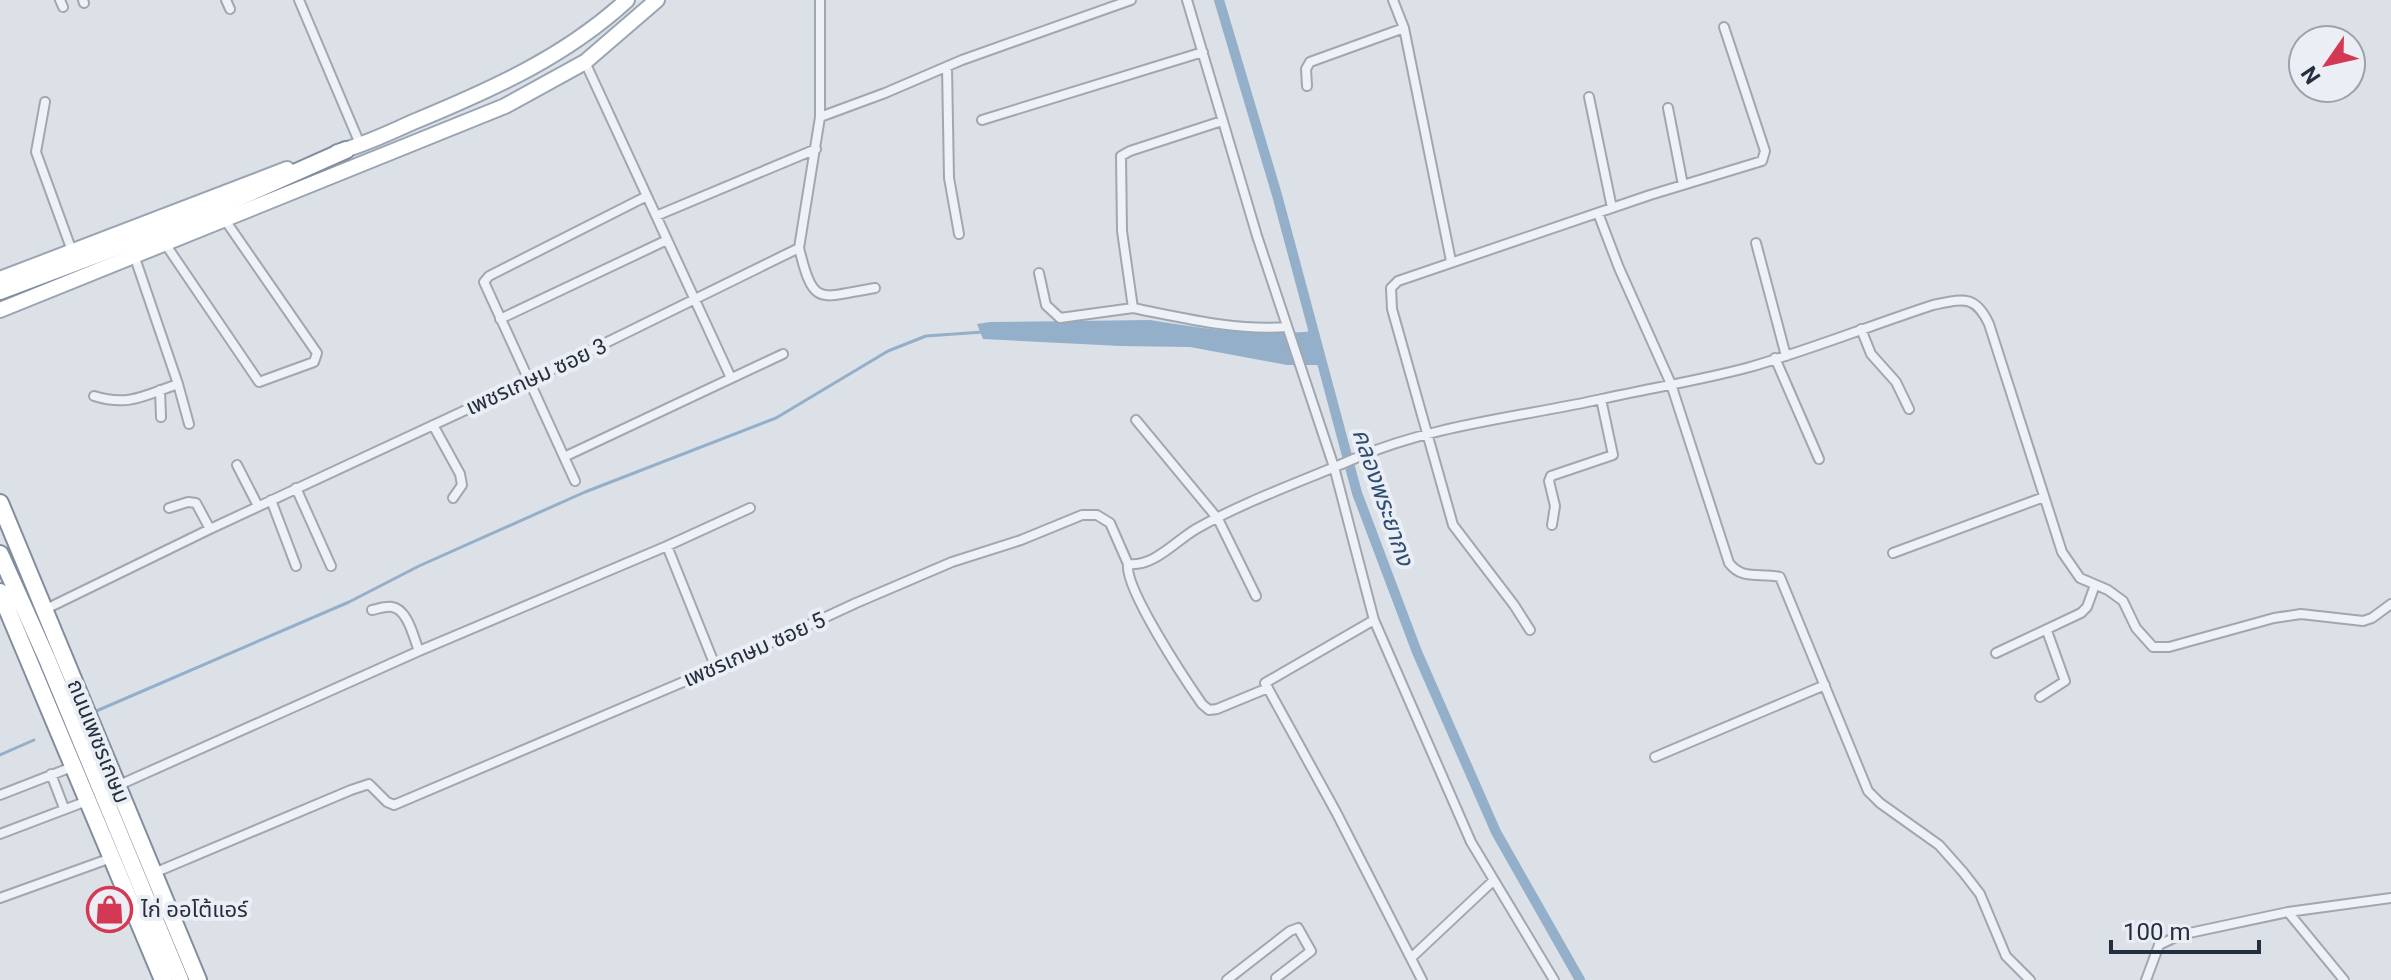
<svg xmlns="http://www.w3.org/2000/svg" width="2391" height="980" viewBox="0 0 2391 980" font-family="Roboto,'Noto Sans Thai',sans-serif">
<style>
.water{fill:#94afca}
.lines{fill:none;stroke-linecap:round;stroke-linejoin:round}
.stream{stroke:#94afca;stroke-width:3}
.canal{stroke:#94afca;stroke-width:10}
.street-casing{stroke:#a1a7b1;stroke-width:12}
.primary-casing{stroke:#9aa5b3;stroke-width:18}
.highway-casing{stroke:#828e9e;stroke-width:20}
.street{stroke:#eef1f5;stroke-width:8}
.primary{stroke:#fff;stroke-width:14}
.highway{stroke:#fff;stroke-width:16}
.labels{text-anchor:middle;stroke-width:8;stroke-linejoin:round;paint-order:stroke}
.street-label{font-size:22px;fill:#252e3e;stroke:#ebeff5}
.poi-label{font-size:22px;fill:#252e3e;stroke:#ebeff5;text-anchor:start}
.water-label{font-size:24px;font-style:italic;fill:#2d4e73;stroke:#ebeff5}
</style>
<rect width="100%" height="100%" fill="#dce0e7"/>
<path class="water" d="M1150 320C1205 329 1258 337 1314 331L1323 365H1287L1190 347 1121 346 983 339 977 324 990 322Z"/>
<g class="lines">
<path class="stream" d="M94 712 349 602 419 566 585 492 776 418 888 351 926 336 983 332
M0 755 34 740"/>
<path class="canal" d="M1219 0 1277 195 1357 493 1417 652 1496 832 1580 980"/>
<defs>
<path id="street" d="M60 0 63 7
M83 0 84 3
M226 0 230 9
M299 0 360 144
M1187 0 1257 236 1334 467 1374 620 1265 683 1336 812 1422 980
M1393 0 1404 28 1451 261
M585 62 731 378
M947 67 949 178 959 234
M1307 86 1306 69 1310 62 1404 28
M1589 97 1612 208
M45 102 36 152 72 251
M1668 108 1683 185
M820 117 885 93 962 60 1131 0
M982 120 1203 52
M1598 213 1619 268 1671 384 1729 563C1743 581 1760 572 1780 577L1868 791 1880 803 1939 845 1963 872 1980 894 2006 956 2030 980
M656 216 816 149
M1756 243 1786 356
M166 245 259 382 314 362 317 353 225 220
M799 248C814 309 819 297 875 288
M135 258 178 384 189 424
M1039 273 1046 305 1060 318 1133 308 1122 231 1121 156 1130 151 1222 121
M1133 308C1184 318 1235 331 1287 327
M500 319 667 240
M1861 329 1871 354 1896 382 1909 409
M1775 358 1819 459
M160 390 161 417
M94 396C129 407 145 395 178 384
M1136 420 1218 519 1256 596
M433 425 460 474 462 485 453 498
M564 457 783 354
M237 465 258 506
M575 481 484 282 489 276 647 196
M296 488 331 566
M271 500 296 566
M169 508 188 502 196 503 210 529
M1552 525 1555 506 1549 481 1551 476 1613 455 1601 399
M667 546 716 668
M1893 553 2044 497
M1128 564C1124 588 1186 681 1202 704L1209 710 1217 709 1268 688
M46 609 210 529 528 381 799 248 820 117V0
M372 610C377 609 386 606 392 607 408 609 414 639 419 651
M1374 620 1471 842 1554 980
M1530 630 1514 605 1453 525 1392 309 1391 288 1398 281 1650 195 1762 161 1765 151 1724 27
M1996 653 2081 613 2087 607 2095 585
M2040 697 2065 681 2047 631
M1655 757 1825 685
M51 774 64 808
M117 786 419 651 667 546 750 508
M0 795 72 767
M0 834 87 801
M154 873 351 790 369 784 387 802 394 805 716 668 856 603 952 562 1021 540 1082 515H1097L1110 523 1128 564C1154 567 1174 542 1196 529 1245 501 1303 481 1356 458 1433 425 1520 417 1602 399 1651 388 1702 380 1750 367 1812 349 1872 325 1933 305 1963 299 1975 294 1989 324L2062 552 2080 578 2108 590 2123 601 2136 628 2153 647H2169L2274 618 2301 614 2363 621 2372 618 2391 604
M0 898 111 858
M2288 912 2344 980
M1411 958 1493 881
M1227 980 1290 931 1298 928 1311 951 1276 978
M2146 980 2159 945 2180 935 2288 912 2391 898"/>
<path id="primary" d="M337 152C365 145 392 131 418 120 495 88 566 56 627 0
M0 279 287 169
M0 310 505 106 585 62 657 0"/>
<path id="highway" d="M0 291 186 221 346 150
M0 503 198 980
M0 554 47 659 180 980
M0 592 163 980"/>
</defs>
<use href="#street" class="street-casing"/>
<use href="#primary" class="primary-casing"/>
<use href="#highway" class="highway-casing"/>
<use href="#street" class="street"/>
<use href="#primary" class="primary"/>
<use href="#highway" class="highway"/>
</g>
<defs>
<symbol id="shop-ring" viewBox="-11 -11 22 22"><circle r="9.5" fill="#ebeff5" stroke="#d53852" stroke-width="1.5"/><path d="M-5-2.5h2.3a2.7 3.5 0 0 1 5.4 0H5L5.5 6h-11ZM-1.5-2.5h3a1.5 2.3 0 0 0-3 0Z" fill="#d53852"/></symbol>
</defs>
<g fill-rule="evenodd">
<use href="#shop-ring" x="84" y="884" width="51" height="51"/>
</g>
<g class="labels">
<g class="street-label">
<text transform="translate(536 376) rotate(-25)" y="8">เพชรเกษม ซอย 3</text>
<text transform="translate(754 649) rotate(-24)" y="8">เพชรเกษม ซอย 5</text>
<text transform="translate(99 741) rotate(68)" y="8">ถนนเพชรเกษม</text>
</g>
<g class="poi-label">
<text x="141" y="917">ไก่ ออโต้แอร์</text>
</g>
<g class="water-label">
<text transform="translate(1383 497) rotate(71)" y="8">คลองพระยากง</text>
</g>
</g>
<g transform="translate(2327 64) rotate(236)"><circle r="38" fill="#ebeff5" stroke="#9ca2ac" stroke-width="2"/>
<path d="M0-6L14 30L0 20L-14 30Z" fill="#d53852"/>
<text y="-12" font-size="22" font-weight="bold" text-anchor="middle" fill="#252e3e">N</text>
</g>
<path d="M2111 940v12h148v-12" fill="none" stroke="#252e3e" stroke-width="4"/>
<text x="2123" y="940" font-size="24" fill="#252e3e" stroke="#ebeff5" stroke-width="6" paint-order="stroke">100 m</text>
</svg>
